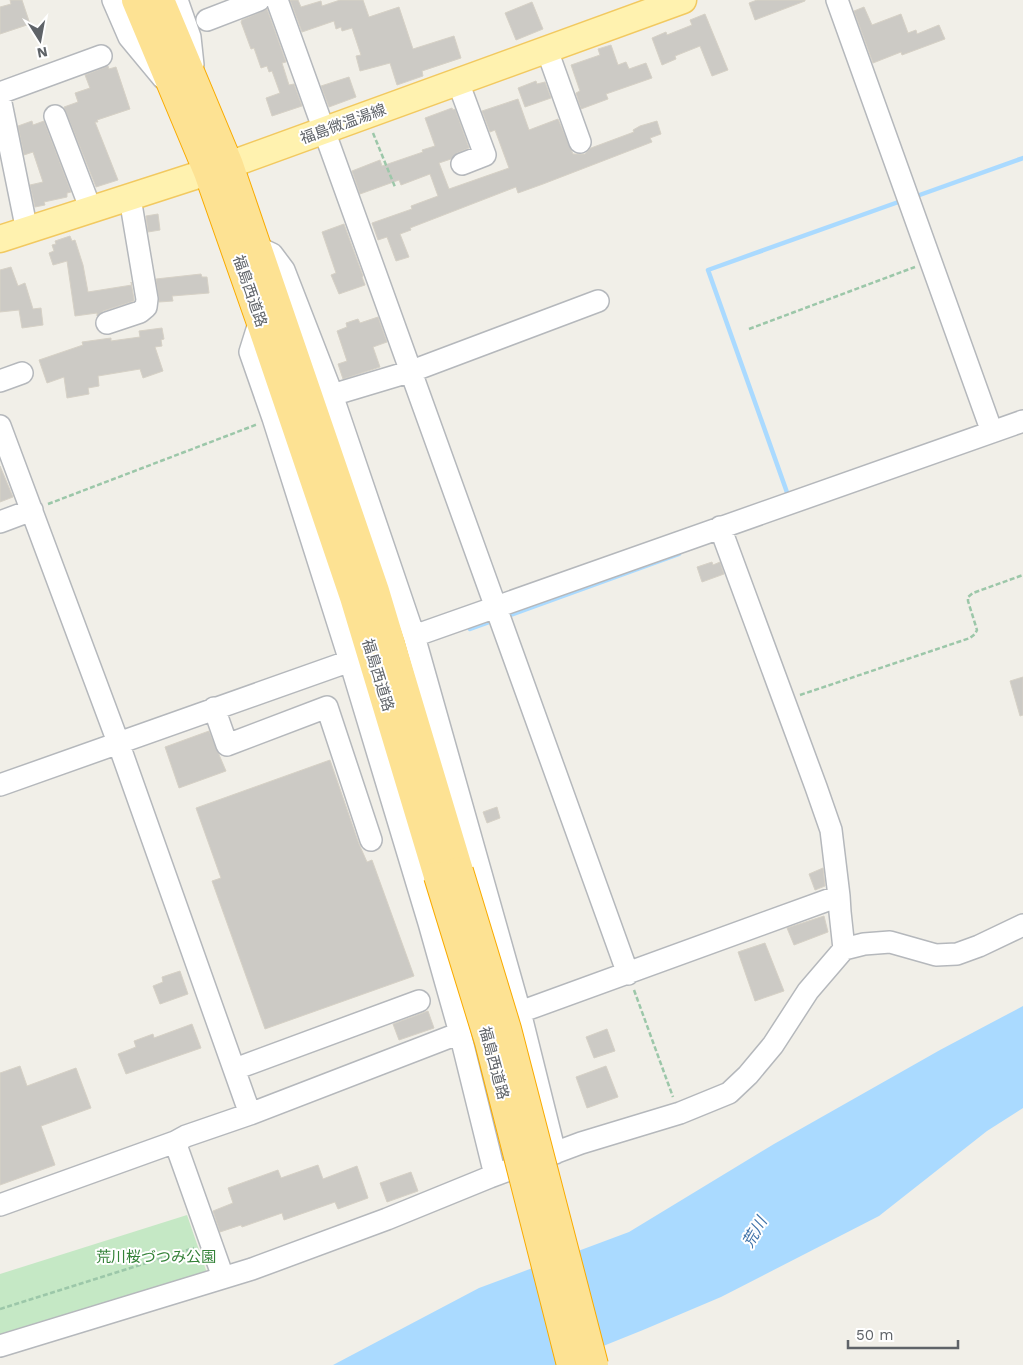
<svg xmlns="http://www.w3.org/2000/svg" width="1023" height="1365" viewBox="0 0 1023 1365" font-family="'Work Sans','Noto Sans JP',sans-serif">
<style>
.green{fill:#c5e8c5}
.water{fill:#aadaff}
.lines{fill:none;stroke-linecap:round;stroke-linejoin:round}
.stream{stroke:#aadaff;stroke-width:4.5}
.building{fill:#cccac5;stroke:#d6d1c6}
.minor-casing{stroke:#b5b8bc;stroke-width:24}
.major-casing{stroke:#f2c960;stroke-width:29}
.highway-casing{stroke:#f9ab00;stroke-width:30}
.path{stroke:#9cc7a9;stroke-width:2.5;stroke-dasharray:5 2.5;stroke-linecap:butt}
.minor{stroke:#fff;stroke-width:21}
.major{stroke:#fff2af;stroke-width:26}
.highway{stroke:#fde293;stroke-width:28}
.highway-bridge-casing{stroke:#f9ab00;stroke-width:30;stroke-linecap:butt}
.highway-bridge{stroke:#fde293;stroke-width:28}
.labels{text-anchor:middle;stroke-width:4;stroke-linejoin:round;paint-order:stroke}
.street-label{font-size:15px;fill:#5f6368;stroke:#fff}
.park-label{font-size:15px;fill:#348238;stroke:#fff}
.water-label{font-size:16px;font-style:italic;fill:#4174aa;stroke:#fff}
</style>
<rect width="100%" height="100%" fill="#f1efe8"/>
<path class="green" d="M187 1215 207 1273 0 1335V1274Z"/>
<path class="water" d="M1023 1006V1108L987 1131 879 1216 721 1297 643 1330 556 1365H333L479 1288 629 1232 774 1144 940 1050Z"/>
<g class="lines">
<path class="stream" d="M914 197 1023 158
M789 498 708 270 904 200
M505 617 679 554
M470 629 495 620"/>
</g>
<path class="building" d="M10 0H22L30 24 0 34V7L11 4Z
M290 0H298L301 7 321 1 322 6 340 0H363L369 17 399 7 413 49 454 36 461 58 422 71 423 76 397 85 390 63 360 71 356 56 361 55 352 28 342 31 341 27 336 29 334 21 302 32Z
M757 0H805V1L755 20 749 3Z
M532 2 543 29 516 40 505 13Z
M864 7 872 25 901 14 908 33 916 30 917 34 939 25 945 39 902 55 901 52 873 63 854 11Z
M267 9 286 62 282 63 289 85 294 84 302 106 272 116 266 98 280 93 272 71 269 72 267 66 261 68 254 48 251 49 241 22 242 20Z
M705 14 728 70 712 76 700 46 675 56 676 59 662 65 652 38 666 32 667 35 692 25 690 20Z
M611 45 618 65 626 62 629 69 646 63 652 78 606 94 608 99 581 109 576 93 580 91 571 65 600 55 598 49Z
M108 66 109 69 116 67 130 109 97 120 98 122H95L118 180 96 187 64 107 78 102 75 93 90 88 85 75Z
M349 77 356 97 329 107 321 86Z
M536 81 537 84 545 82 551 98 525 107 518 88Z
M518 99 529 130 558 119 573 154H585L591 148 634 132 633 130 640 126 657 121 661 134 650 138 652 142 543 184 518 193 516 187 410 228 411 230 400 234 409 257 396 261 387 237 378 240 372 223 412 209 411 206 438 196 430 174 401 185 399 180 360 194 352 171 380 160 382 166 423 152 422 150 435 146 425 118 452 108 453 110 455 109 469 148 457 153 451 159 439 163 449 189 509 168 495 130 490 132 482 111Z
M32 121 33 125 44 121 71 192 67 193V197L44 202 45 205 35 207 30 185 43 182 33 152 24 155 18 126Z
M158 214 160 230 148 232 146 216Z
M344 224 363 276 362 277 365 285 339 294 331 275 336 273 322 232Z
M70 236 72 241 75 240 83 265 88 292 132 285 131 282 134 299V301L103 311 97 316V313L75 316 67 261 53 265 49 253 54 251 52 245 56 244 55 241Z
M11 267 18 286 25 283 33 309 41 308 43 325 22 328 19 310 0 312V270Z
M201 274 202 277H207L209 293 172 296 173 301 159 302 156 279Z
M378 317 387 342 373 347 380 367 343 379 338 364 347 361 337 331 347 327 346 323 358 319 360 323Z
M162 328 164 339 161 340 162 346 155 347 163 371 143 378 140 369 98 376 99 386 88 388 89 394 67 398 64 377 47 383 39 360 83 345 82 342 111 338V341L140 337 139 331Z
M0 466 13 497 0 502Z
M712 562 713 565 720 562 724 574 702 582 697 567Z
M1023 677V715L1020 716 1010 681Z
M209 731 226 771 179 788 165 747Z
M330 760 359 844 367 862 372 860 414 976 265 1029 212 881 221 878 196 808Z
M497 807 500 818 487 823 483 812Z
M823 868 825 886 815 890 809 874Z
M824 916 828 932 794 945 787 928Z
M765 943 784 991 755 1001 738 952Z
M180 971 188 994 160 1004 153 986 163 982 162 977Z
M428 1011 434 1028 399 1040 393 1024Z
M192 1024 201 1048 126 1074 118 1054 136 1047 134 1041 153 1034 154 1038Z
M607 1029 615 1051 594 1058 586 1037Z
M20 1066 27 1086 76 1068 91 1108 41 1126 55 1165 0 1185V1073Z
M606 1066 618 1097 587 1108 576 1077Z
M318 1165 323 1179 357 1166 368 1198 338 1209 335 1202 284 1220 282 1213 242 1227 241 1225 220 1232 213 1211 233 1203 228 1188 278 1170 281 1178Z
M411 1172 418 1191 387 1202 380 1183Z"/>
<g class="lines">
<defs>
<path id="minor" d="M113 0 129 37 163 78
M177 0 190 37 193 65
M277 0 628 974
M837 0 992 432
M207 20 259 0
M547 50 580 142
M458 82 485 155 462 164
M0 93 101 56
M0 98 27 231
M55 116 91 210
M257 247 272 254 284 270 329 386 414 636 520 1012 555 1153
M260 320 250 352 273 418 350 661 429 923 460 1033 495 1175
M107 323 140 312 146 307 147 299 130 198
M0 381 22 373
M332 395 412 371 598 301
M0 426 118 742 250 1114
M0 522 32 510
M720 527 816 787 831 830 839 896
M414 636 1023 421
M214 708 227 745 327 707 371 840
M0 785 350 661
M520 1012 839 896 840 912 844 949
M235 1069 419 1001
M0 1205 175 1142
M223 1277 175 1142 186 1136 250 1114 460 1033
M0 1346 252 1269 387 1219 490 1177 581 1143 680 1113 729 1093 748 1075 773 1045 808 991 844 949 864 944 890 942 936 955 957 954 979 946 1023 925"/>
<path id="major" d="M0 239 229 165 683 0"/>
<path id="highway" d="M136 0 208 172 260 320 354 597 438 876
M160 0 229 165 257 247 375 591 459 871"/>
</defs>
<use href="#minor" class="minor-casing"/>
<use href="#major" class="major-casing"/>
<use href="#highway" class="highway-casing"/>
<path class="path" d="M373 133 395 187
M749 329 915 267
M48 504 258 424
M800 695 970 638 975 634 977 630 968 601V597L973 593 1023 575
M634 990 673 1097
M0 1309 194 1248"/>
<use href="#minor" class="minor"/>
<use href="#major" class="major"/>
<use href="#highway" class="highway"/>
<defs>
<path id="highway-bridge" d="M459 871 507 1029 594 1365
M438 876 489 1042 571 1365"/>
</defs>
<use href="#highway-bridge" class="highway-bridge-casing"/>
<use href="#highway-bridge" class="highway-bridge"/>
</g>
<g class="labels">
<g class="street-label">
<text transform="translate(343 124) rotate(-20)" y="5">福島微温湯線</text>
<text transform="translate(250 291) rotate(71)" y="5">福島西道路</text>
<text transform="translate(378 675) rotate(73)" y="5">福島西道路</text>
<text transform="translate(494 1063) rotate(75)" y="5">福島西道路</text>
</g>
<g class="park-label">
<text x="156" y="1262">荒川桜づつみ公園</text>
</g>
<g class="water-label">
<text transform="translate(754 1232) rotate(-60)" y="6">荒川</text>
</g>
</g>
<g transform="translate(40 40) rotate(169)" stroke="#ffffff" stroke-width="4" paint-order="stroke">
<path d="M0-4L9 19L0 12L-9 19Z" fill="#5f6368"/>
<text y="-8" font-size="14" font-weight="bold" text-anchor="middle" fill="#5f6368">N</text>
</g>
<path d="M848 1340v8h110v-8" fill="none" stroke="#5f6368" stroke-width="2.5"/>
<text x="856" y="1340" font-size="15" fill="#5f6368" stroke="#ffffff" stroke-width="4" paint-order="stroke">50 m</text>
</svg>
